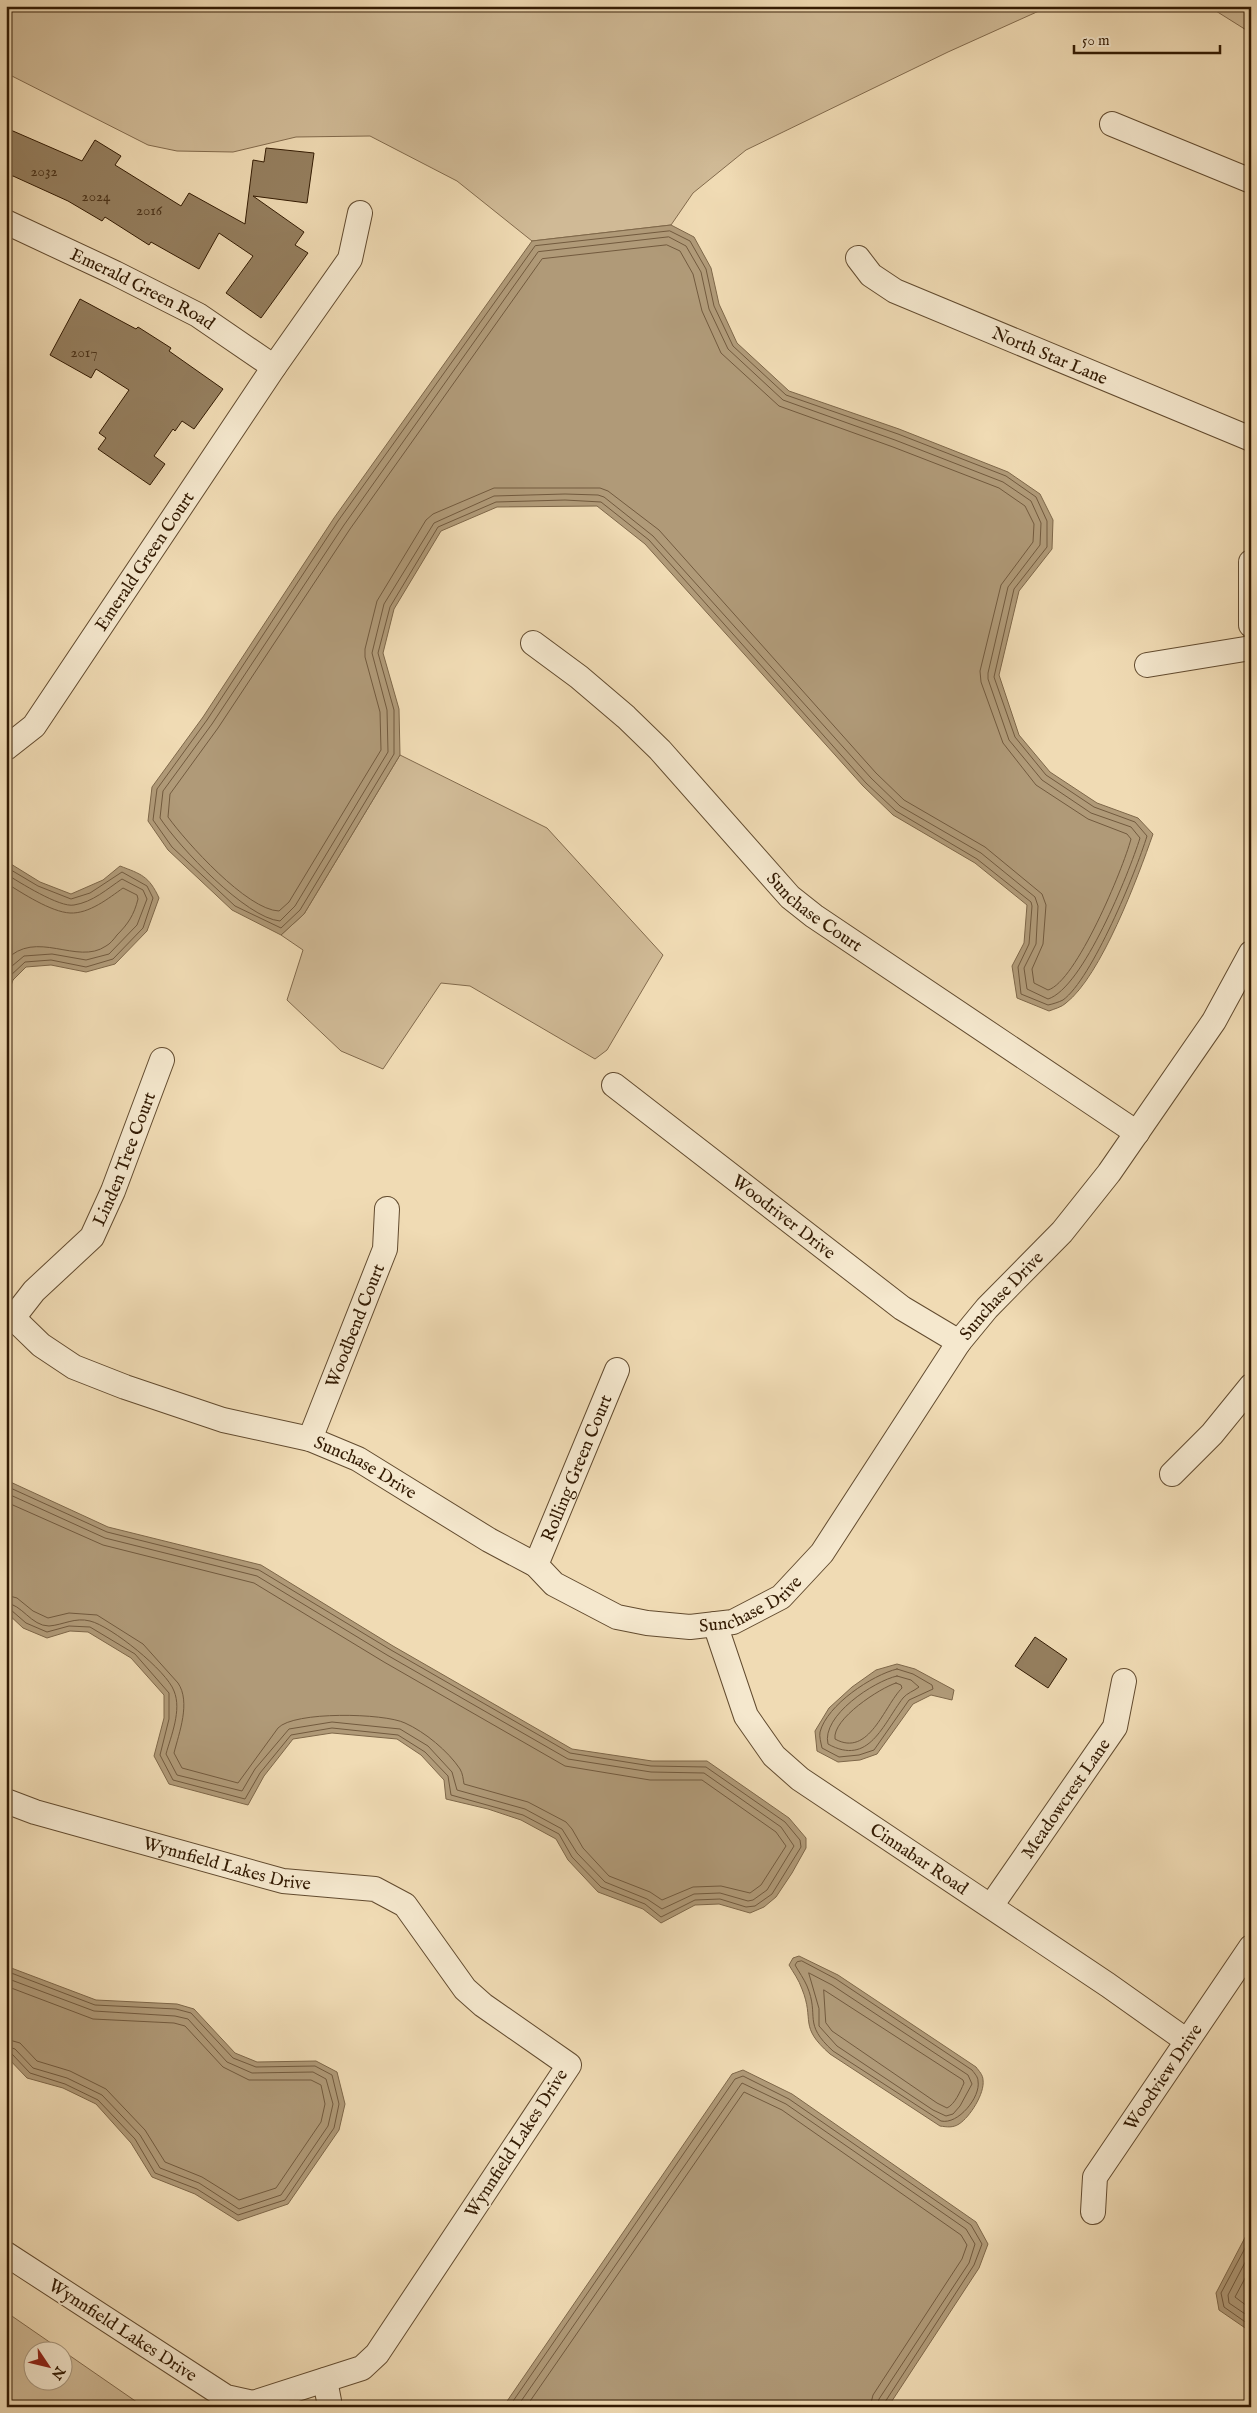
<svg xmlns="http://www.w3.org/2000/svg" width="1257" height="2413" viewBox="0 0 1257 2413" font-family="'IM FELL English',serif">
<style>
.green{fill:#d0ba96;stroke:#826a4c}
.water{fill:#b09a78;stroke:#7e6749}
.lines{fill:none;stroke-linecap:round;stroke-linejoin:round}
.shore{stroke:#725a3e;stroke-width:1}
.building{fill:#957f5f;stroke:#331b03}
.minor-casing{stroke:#624b2f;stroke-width:26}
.minor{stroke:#f5e8ce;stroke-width:24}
.labels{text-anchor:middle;stroke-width:4;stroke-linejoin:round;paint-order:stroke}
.number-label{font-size:15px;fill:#4c341a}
.street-label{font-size:18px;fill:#331b03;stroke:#f5e8ce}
</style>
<rect width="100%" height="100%" fill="#f0dbb4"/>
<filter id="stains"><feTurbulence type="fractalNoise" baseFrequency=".004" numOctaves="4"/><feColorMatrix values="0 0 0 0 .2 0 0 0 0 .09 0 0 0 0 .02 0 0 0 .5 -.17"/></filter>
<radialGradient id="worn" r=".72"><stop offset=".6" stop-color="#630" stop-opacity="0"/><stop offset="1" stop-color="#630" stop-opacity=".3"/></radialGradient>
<path class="green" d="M6 6H1050L948 52 746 150 693 193 671 225 532 241 457 181 370 136 296 137 233 152 177 151 148 145 6 73Z
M1208 6H1251V33Z
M400 755 547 828 663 955 607 1050 595 1059 470 986 441 983 383 1069 341 1051 287 1000 303 950 281 935 304 914Z
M6 2312 61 2350H32V2380H62L63 2351 144 2407H6Z"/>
<path class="water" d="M671 225 694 237 711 268 719 304 737 343 789 391 899 429 1008 472 1040 494 1053 520 1052 549 1019 591 999 675 1019 735 1050 772 1097 803 1138 818 1153 834C1138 877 1101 976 1066 1003 1062 1007 1054 1009 1049 1011L1017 998 1012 966 1024 943 1027 905 975 863 893 815 863 786 645 544 597 506 497 507 441 531 394 609 383 653 399 709 400 755 304 914 281 935 232 910 168 850 148 821 152 787 203 717 334 518 532 241Z
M6 861 40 882 71 894 103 880 120 866C141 874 149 876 159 898L147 931 115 964 86 972 51 965 26 967 13 980 6 1000Z
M6 1480 108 1527 261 1565 393 1646 572 1749 652 1761H707L789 1818 806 1838V1848L792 1873 776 1897 764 1907 750 1913 719 1904 695 1905 661 1923 643 1909 598 1892 568 1860 556 1839 521 1820 488 1809 446 1799 444 1780 421 1755 397 1739 332 1733 293 1739 264 1776 248 1805 169 1784 154 1756 164 1718V1695L131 1658 88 1632 70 1631 47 1638 23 1628 6 1612Z
M897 1664 915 1669 954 1690 952 1700 931 1695 913 1704 877 1754 860 1760 838 1762 817 1751 815 1731 829 1708 852 1687 876 1670Z
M799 1956 838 1975 976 2067C979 2071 983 2075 983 2080 985 2093 970 2117 959 2124 953 2128 947 2127 940 2126L830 2054C798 2026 815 2021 802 1989 799 1980 793 1972 789 1965L793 1958Z
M6 1966 96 2000 177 2004 194 2009 235 2053 257 2062 316 2061 337 2072 345 2104 339 2130 288 2204 238 2221 195 2194 152 2177 131 2143 96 2104 63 2088 27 2078 6 2056Z
M743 2070 792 2094 976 2222 988 2244 979 2268 888 2407H503L732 2074Z
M1251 2226V2332L1219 2310 1216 2293Z"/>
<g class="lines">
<path class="shore" d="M670 231 690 241 706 269 714 306 733 346 786 395 898 434 1006 476 1036 497 1047 521V547L1014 589 994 677 1015 737 1046 775 1094 807 1135 822 1147 836C1136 872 1092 979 1063 1000 1059 1002 1053 1004 1048 1005L1021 994 1018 967 1029 944 1032 906 1031 902 977 859 896 811 866 783 649 540 601 502 565 500 496 502 438 527 390 607 378 653 394 710V754L300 910 281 928 235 906 172 847 153 820 157 789 207 720 338 521 535 246Z
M669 237 686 246 701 272 709 309 728 349 783 400 895 440 1003 482 1031 501 1041 523 1040 545 1008 587 988 673V679L1009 740 1042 780 1091 813 1131 827 1140 838C1129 873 1083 988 1048 999L1027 989 1024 968 1036 944 1038 906 1035 897 981 853 900 806 871 778 653 536 604 497 598 495 565 494 494 496 434 523 384 604 372 653 387 710 388 752 295 906 280 921C246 918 179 847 160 818L163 791 212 724 344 525 538 252Z
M667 245 680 251 693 274 702 311 721 353 779 406 893 447 999 488 1025 506 1034 524 1033 542 1001 585 980 671 981 682 1003 743 1036 785 1088 819 1127 834 1131 839C1123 869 1076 982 1048 990L1034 983 1032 969 1043 944 1046 905 1042 894 985 847 904 800 876 773 659 530 608 491 600 488H494L433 514 426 520 377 601 365 649V657L380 712 381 750 289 902 279 911C247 910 186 842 168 817L170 794 218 728 350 529 542 259Z
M6 867 38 886 71 899 90 893 122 872 147 886 153 898 143 928 113 959 86 967 51 960 25 962 9 977 6 984
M6 874C19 882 60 908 74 905 93 902 107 889 122 879L143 890 147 899 137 925 109 954 86 960 52 954 24 956 6 971
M6 883C22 893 51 912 70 913 89 914 109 898 123 888L137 895 138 899C134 915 128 924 117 935 114 939 110 944 106 946 77 966 36 928 6 960
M6 1486 107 1532 259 1570 391 1650 570 1753 651 1766 706 1767 785 1822 800 1840 801 1847 772 1894 755 1906 746 1907 720 1899 695 1900 661 1917 645 1904 601 1887 572 1857 559 1834 523 1815 451 1795 448 1776 425 1752 398 1735 332 1728 291 1735 260 1773 245 1799 173 1780 160 1755 169 1719V1693L135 1654 90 1627 69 1626 47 1632 26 1623 11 1610 6 1609
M6 1493 105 1538 257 1576 387 1655 568 1759 651 1772 704 1773 781 1827 794 1846 767 1890 753 1900 748 1901 720 1893 694 1894 662 1909 647 1899 605 1882 577 1853 562 1829 525 1809 457 1790 452 1772 428 1746 400 1729 332 1722 289 1729 255 1769 242 1791 177 1775 166 1754C171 1736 182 1710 174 1691 167 1671 111 1626 90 1621 75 1617 63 1625 49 1626 31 1626 22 1604 6 1603
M6 1502 103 1545 254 1583 384 1662 565 1766 650 1780H702L776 1832 786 1846 761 1885 750 1893 721 1886 693 1887 662 1900 650 1892 609 1876 583 1848 572 1829 566 1822 528 1802 464 1784C463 1779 463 1774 460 1769 448 1751 425 1732 405 1723 384 1713 294 1711 278 1728L238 1783 182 1768 174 1753C179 1733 191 1702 178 1683L143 1644 97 1615 69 1613 48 1618 33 1611 17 1598 6 1595
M897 1669 913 1674 932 1685 933 1689 909 1700 874 1750 859 1755 839 1757 822 1748C821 1743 819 1736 820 1732 827 1705 872 1675 897 1669Z
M897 1676 911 1680 919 1687C914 1691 907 1693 903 1698 883 1724 869 1767 828 1744 821 1716 874 1681 897 1676Z
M896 1683 901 1685 902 1688C884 1706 869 1758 835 1739 832 1719 880 1688 896 1683Z
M802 1961 836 1979 972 2070C975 2074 978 2077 978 2081 981 2097 958 2125 941 2121L833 2051C802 2023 820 2017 807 1986 804 1979 799 1972 795 1965L797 1962Z
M6 1971 95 2005 176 2009 191 2013 233 2058 256 2067 315 2066 332 2075 339 2104 334 2128 285 2200 238 2215 197 2189 155 2173 135 2139 98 2100 65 2084 30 2073 12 2054 6 2053
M809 1973 832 1985 968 2075 972 2084 960 2106 953 2114 946 2116 933 2110 837 2046 819 2026V2009Z
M6 1978 94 2011 175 2016 188 2019 227 2062 252 2073 313 2072 326 2079 333 2104 328 2126 281 2195 239 2209 199 2183 160 2168 140 2135 102 2095 67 2078 33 2068 15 2049 6 2046
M6 1986 93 2019 174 2023 185 2026 223 2067 249 2080H311L321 2085 325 2104 321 2122 276 2188 239 2200 202 2177 165 2162 145 2130 106 2089 70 2071 37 2061 20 2043 6 2039
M824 1990 963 2080 964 2083C960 2092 955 2104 947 2108L937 2103 832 2031 826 2023Z
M1251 2237 1221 2293 1224 2307 1251 2326
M1251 2251 1228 2295 1229 2303 1251 2318
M1251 2267 1235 2297 1251 2309
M509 2407 735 2079 743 2076 789 2099 971 2225 982 2244 974 2265 885 2402 884 2407
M517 2407 742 2083 786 2104 966 2229 975 2244 969 2263 879 2399 877 2407
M526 2407 744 2092 782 2110 961 2235 967 2245 962 2259 873 2395 870 2407"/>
</g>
<path class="building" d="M6 128 82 161 95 140 121 156 115 165 181 206 189 193 245 224 253 160 264 162 266 148 314 153 307 203 253 196 304 232 295 245 308 253 261 318 226 293 253 256 219 233 199 269 151 242 149 245 105 217 102 221 68 201 13 176H6Z
M80 299 136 329 138 327 171 348 169 351 223 389 194 429 182 421 175 431 173 429 154 456 165 464 150 485 98 449 106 438 99 433 129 390 96 369 91 378 50 355Z
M1035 1637 1067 1659 1048 1688 1015 1666Z"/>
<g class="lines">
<defs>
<g id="minor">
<path d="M1112 124 1251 181"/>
<path id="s1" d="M6 222 115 273 198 315 274 367"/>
<path id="s2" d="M858 258 871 275 895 291 1251 439"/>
<path d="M1251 562V625"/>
<path id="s3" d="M533 643 579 677 626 717 660 750 790 897 814 916 1137 1133"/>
<path d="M1147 665 1251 648"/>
<path id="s4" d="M6 748 34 726 274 367 350 259 360 213"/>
<path id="s5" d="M614 1085 902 1308 959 1342"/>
<path id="s6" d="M6 1311 41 1345 74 1367 125 1387 223 1420 310 1439 358 1459 489 1540 536 1565 554 1584 617 1617 647 1623 690 1627 733 1622 781 1597 822 1553 959 1342 987 1308 1062 1232 1109 1173 1214 1021 1251 953"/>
<path id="s7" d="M13 1318 34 1291 92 1237 113 1191 162 1060"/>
<path id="s8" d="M310 1439 385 1249 387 1209"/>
<path d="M1172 1474 1212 1434 1251 1386"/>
<path id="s9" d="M536 1565 617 1370"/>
<path id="s10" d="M715 1624 746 1716 774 1756 800 1779 1108 1985 1187 2041"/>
<path id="s11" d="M6 1801 35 1812 283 1881 375 1889 405 1905 465 1989 483 2005 569 2065 377 2354 362 2368 253 2403 226 2397 6 2254"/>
<path id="s12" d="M991 1906 1115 1727 1124 1681"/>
<path id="s13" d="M1093 2212 1095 2177 1251 1947"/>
<path d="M325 2380 329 2401 328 2407"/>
</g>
</defs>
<use href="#minor" class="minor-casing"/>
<use href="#minor" class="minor"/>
</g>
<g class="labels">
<g class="number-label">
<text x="44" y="176">2032</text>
<text x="96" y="201">2024</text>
<text x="149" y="215">2016</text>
<text x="84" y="357">2017</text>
</g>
<g class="street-label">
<text dy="6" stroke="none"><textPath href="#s1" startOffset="152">Emerald Green Road</textPath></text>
<text dy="6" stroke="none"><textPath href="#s2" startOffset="218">North Star Lane</textPath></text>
<text dy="6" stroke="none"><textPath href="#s4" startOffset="234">Emerald Green Court</textPath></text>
<text dy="6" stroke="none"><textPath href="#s3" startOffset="391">Sunchase Court</textPath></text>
<text dy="6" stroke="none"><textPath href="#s7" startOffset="198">Linden Tree Court</textPath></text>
<text dy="6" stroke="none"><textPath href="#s5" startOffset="215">Woodriver Drive</textPath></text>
<text dy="6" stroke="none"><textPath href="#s6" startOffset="1238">Sunchase Drive</textPath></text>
<text dy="6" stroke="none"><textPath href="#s8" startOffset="122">Woodbend Court</textPath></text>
<text dy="6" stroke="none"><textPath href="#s6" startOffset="398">Sunchase Drive</textPath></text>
<text dy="6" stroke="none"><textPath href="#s9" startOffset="105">Rolling Green Court</textPath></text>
<text dy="6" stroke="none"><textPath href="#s6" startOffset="832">Sunchase Drive</textPath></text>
<text dy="6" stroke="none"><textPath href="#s12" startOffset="131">Meadowcrest Lane</textPath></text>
<text dy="6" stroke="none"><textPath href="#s10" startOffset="324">Cinnabar Road</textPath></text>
<text dy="6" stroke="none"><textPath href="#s11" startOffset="230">Wynnfield Lakes Drive</textPath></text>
<text dy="6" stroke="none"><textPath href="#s13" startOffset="156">Woodview Drive</textPath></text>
<text transform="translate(516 2143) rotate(-57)" y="6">Wynnfield Lakes Drive</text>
<text transform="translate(123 2330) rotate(33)" y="6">Wynnfield Lakes Drive</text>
</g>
</g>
<rect width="1257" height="2413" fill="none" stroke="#f0dbb4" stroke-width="25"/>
<rect x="8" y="8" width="1242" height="2398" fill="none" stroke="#331b03" stroke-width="2.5"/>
<rect x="12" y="12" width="1232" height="2388" fill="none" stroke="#331b03"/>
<g transform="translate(48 2366) rotate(125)"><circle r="24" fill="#f5e8ce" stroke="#a7967d"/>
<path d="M0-4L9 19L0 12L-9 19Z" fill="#8f2418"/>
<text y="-8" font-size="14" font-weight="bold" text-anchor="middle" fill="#331b03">N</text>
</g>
<path d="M1074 45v8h146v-8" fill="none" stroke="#331b03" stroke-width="2.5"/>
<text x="1082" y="45" font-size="15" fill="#331b03" stroke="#f5e8ce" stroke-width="4" paint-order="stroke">50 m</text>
<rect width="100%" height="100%" filter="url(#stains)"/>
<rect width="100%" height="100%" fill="url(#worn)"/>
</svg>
